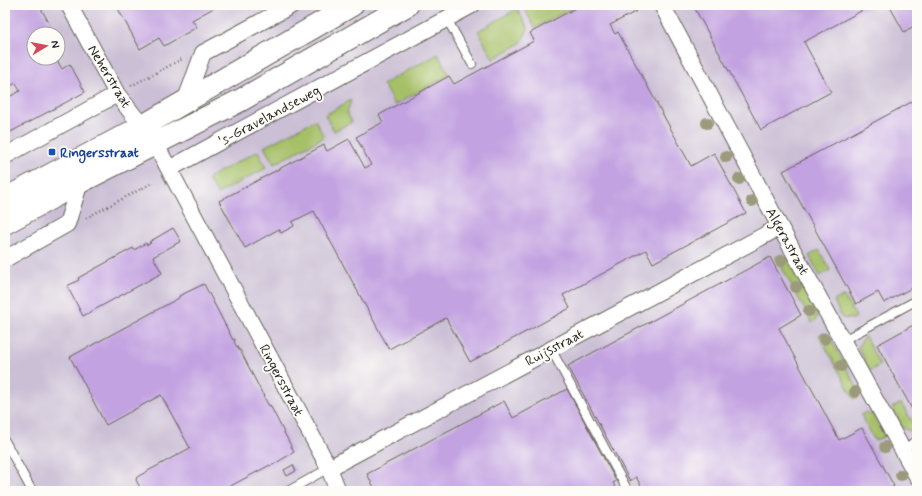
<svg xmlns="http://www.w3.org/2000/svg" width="922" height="496" viewBox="0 0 922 496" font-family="Mynerve,sans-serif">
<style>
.industrial{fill:#cbbfd5;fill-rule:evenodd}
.green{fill:#a6c067;stroke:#616e42}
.building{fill:#c2a2e1}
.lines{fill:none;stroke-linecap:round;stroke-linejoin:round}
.lane-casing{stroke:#67635a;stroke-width:10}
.street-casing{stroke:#67635a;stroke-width:18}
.secondary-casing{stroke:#67635a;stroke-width:24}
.path{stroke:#67635a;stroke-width:2.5;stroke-dasharray:1 3;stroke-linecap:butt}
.lane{stroke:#fff;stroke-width:8}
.street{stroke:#fff;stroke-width:16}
.secondary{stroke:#fff;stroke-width:22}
.tree{fill:#9b9b7c}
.transit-dot{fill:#1a4fb4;stroke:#fdfcf7;stroke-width:1.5}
.labels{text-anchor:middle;stroke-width:3.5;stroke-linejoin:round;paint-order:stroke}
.street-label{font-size:14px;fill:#1c1c1c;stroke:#fdfcf7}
.transit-label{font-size:14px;font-weight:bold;fill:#164399;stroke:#fdfcf7;text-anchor:start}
</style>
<rect width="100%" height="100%" fill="#fdfcf7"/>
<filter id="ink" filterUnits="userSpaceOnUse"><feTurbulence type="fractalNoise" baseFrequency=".025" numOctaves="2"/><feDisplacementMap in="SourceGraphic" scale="8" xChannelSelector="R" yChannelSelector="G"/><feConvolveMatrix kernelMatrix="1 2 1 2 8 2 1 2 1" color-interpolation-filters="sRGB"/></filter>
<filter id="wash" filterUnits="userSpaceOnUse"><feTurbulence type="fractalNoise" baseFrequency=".012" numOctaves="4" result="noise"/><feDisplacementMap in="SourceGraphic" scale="16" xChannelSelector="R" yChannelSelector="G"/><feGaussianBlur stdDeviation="0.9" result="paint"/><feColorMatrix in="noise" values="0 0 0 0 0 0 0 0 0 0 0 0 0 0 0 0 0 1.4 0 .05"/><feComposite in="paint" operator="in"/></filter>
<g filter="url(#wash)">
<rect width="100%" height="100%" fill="#f3e6cd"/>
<path class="industrial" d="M5 5H917V491H5ZM34 34H58V58H34Z"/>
<path class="green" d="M526 5H578L535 28 523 6Z
M517 9 528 28 521 43 493 59 478 31Z
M438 54 449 75 394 105 383 84Z
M351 100 347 113 352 122 334 131 325 115Z
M315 120 324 137 274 164 264 147Z
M258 151 266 168 217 194 208 178Z
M819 250 830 270 820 276 809 256Z
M781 255 787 257 818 313 816 319 812 323 776 257Z
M844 296 856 317 853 319 842 318 834 301Z
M823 333 828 334 859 391 858 397 854 399 819 335Z
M865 336 880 365 870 371 858 347Z
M901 403 917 430 910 431 903 428 892 408Z
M866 412 874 416 885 436 875 441 861 415Z"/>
<g id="blocks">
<path class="building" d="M5 5H39L55 34H34V58H56L62 69 70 64 85 92 5 135V99L20 91 16 83 5 89Z
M116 5H219L192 20 197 27 164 46 159 38 140 49Z
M581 5H633L637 11 610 25 615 34 618 32 691 166 714 153 746 213 653 263 646 250 563 295 570 308 470 362 446 318 389 349 314 211 292 222 294 226 281 233 279 229 245 248 219 201 324 145 327 151 349 139 365 168 371 165 356 137 383 122 379 115 449 76 454 84 532 42 534 40 530 33Z
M693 5H872L804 42 831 92 761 130Z
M889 5H917V24L904 32Z
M917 99V285L884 303 878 292 856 304 783 171Z
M173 228 181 241 153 257 162 273 83 316 67 286 79 280 78 278 133 248 134 250 146 243 147 245 151 243 149 242Z
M770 257 801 315 779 328 839 440 862 428 894 486 886 491H644L636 477 630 481 568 366Z
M204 284 233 340 235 339V341L234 342 239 350H240L263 395 264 394 265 396 264 397 269 406 270 405 294 452 271 466 270 465 221 491H142L136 480 137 477 190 448 161 395 106 425 70 357 179 298V296Z
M917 323V407L912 409 877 345Z
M567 389 616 481 613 483 618 491H376L367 474 504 401 513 418Z
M293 465 296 471 287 476 284 470Z"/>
</g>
</g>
<g filter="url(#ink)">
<use href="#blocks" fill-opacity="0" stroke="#67635a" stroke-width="1"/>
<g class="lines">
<defs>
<path id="lane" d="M447 19 472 64
M842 341 917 300
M551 349 628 491
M5 441 32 491
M902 449 917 441
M288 491 329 468"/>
<path id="street" d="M69 5 117 94 155 143 329 468 338 491
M662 5 780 227 917 476
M185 102 203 53 292 5
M5 156 117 94
M169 169 472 5
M5 259 67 224 80 182
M329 468 780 227"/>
<path id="secondary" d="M5 199 143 126 352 5
M5 223 80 182 241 100 407 5"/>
</defs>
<use href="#lane" class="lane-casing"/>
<use href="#street" class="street-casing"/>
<use href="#secondary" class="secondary-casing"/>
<path class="path" d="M131 86 184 58
M86 218 156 181"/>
<use href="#lane" class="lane"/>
<use href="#street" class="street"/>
<use href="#secondary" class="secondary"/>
</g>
<g class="tree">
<circle cx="707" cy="123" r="6"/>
<circle cx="726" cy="157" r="6"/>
<circle cx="739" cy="179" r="6"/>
<circle cx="752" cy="201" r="6"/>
<circle cx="781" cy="261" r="6"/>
<circle cx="796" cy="287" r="6"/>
<circle cx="809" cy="311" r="6"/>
<circle cx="824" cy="339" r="6"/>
<circle cx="841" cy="366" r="6"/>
<circle cx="855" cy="392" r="6"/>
<circle cx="885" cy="447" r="6"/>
<circle cx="901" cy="475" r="6"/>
</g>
</g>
<rect class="transit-dot" x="48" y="148" width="8" height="8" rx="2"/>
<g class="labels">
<g class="street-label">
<text transform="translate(110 76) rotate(59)" y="5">Neherstraat</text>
<text transform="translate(269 115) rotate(-28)" y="5">'s-Gravelandseweg</text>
<text transform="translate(788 241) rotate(61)" y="5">Algerastraat</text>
<text transform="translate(554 347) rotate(-28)" y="5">Ruijsstraat</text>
<text transform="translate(282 380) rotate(62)" y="5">Ringersstraat</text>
</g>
<g class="transit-label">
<text x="60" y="157">Ringersstraat</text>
</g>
</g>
<rect width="922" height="496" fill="none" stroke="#fdfcf7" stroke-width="20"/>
<g transform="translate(46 46) rotate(80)"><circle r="19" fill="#fdfcf7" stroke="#a3a29f"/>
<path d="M0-3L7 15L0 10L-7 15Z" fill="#d1495b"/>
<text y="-6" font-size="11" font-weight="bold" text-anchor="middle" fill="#1c1c1c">N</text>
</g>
</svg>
